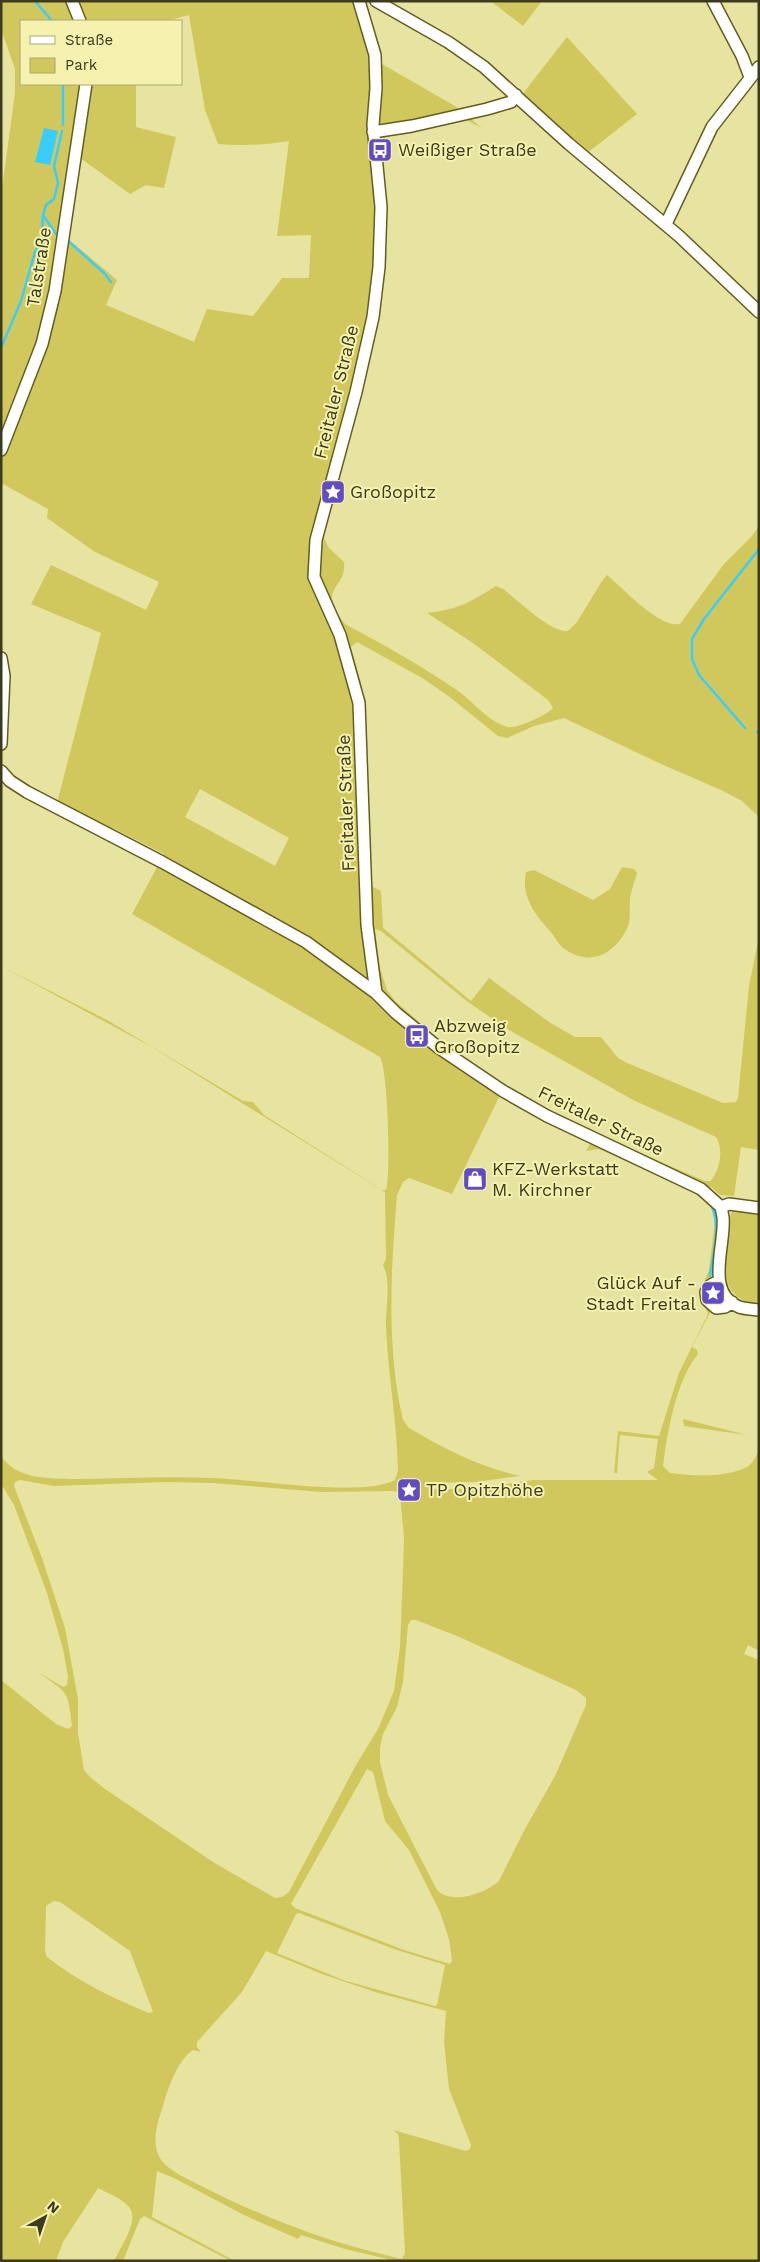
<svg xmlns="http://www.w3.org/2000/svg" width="760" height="2262" viewBox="0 0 760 2262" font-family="'Work Sans',sans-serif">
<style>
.green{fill:#d0c85c;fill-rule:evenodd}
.water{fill:#39cdfd}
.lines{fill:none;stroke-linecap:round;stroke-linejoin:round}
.stream{stroke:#39cdfd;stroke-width:2.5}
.minor-casing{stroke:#635e1d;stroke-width:14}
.minor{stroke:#fff;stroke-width:11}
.labels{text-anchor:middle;stroke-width:4;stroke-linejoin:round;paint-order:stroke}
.poi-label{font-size:18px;fill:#3c3a1f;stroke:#f5f1ae;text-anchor:start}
.street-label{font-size:18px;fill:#3c3a1f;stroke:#f5f1ae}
</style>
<rect width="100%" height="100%" fill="#e7e4a1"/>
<path class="green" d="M1 1H364L382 64 455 106 482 128 466 120 453 121 386 137 380 145 385 205 384 281 378 312 348 445 323 536 329 548 344 562C347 590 315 586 345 624 384 645 422 666 458 691 474 702 488 722 508 727 517 729 547 715 553 708L548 700 473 643 427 613C459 609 469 603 496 586L503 589C518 600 551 633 568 631L577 622 602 581 607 575C624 589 659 628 680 624L724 564 751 537 759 526V817L742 801 721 790 661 764 564 718 534 726 507 738 498 736 451 698 424 679 357 642 351 647 361 683 365 707 370 881 373 887 381 891 383 928 471 1001 489 978 549 1022 575 1037H601L618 1058 625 1062 723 1103 736 1102 738 1098 749 986 759 936V1150L741 1147 734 1196 720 1195 711 1187 704 1194 710 1199 719 1214 716 1275 710 1279 711 1311 692 1347 697 1350 698 1354C676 1380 667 1434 663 1466L670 1473C695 1476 724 1478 747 1467 752 1464 756 1456 759 1451V1651L748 1645 744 1654 759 1660V2261H396L345 2249 301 2235 298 2239 244 2215 174 2178 157 2171 152 2217 235 2261H231L144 2216 140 2219 123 2261H114C121 2245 143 2217 126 2204 119 2197 107 2193 98 2188L63 2242 56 2261H1V1680L56 1724 68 1729 72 1726C68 1689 68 1694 38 1672L63 1687 67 1685 68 1677 63 1649 47 1593 14 1505 1 1484V1456C17 1479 44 1478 71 1479 118 1479 165 1476 212 1478 254 1479 362 1498 395 1480L398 1470C397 1422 388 1374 386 1327 385 1308 392 1283 383 1265L386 1259 385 1192 152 1047 1 966 107 1020 243 1101 253 1102 264 1115 382 1190H386C391 1174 388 1070 380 1057L132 914 164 854 113 828 109 830 57 803 101 633 31 604 51 565 146 610 159 582 95 552 47 518 48 509 1 483V196L15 93V69L1 29ZM189 15 205 110 218 144C242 146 264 145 289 141L277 236 311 235 309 278H282L253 316 207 309 194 342 106 305 117 280 66 237 79 157 130 194 146 185 164 188 176 137 136 127V84H21V21H166ZM200 789 289 838 275 866 185 817ZM375 929 381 931 468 1002 509 1030 635 1101 716 1137C724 1149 720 1169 711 1181H705L621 1145 542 1106 505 1086 442 1042 395 1001 387 990 380 968ZM500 1095 591 1142 586 1151 599 1149 692 1191 708 1202 713 1210 715 1220 709 1270 700 1292 701 1299 708 1314 679 1373 659 1436 618 1431 614 1473H617L620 1435 658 1439 654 1468 647 1472 658 1480H533L472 1489H434V1483L475 1482 520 1476C478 1466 446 1450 409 1428L403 1420C386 1347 391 1269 397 1195L403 1182 409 1178 452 1194ZM20 1480 54 1486 166 1482 213 1483 322 1492 395 1491 400 1495 404 1537 403 1571 400 1647 394 1691 378 1729 356 1765 289 1892 282 1897 275 1898 213 1862 105 1789 90 1777 84 1770 78 1733V1699L65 1628 42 1558 14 1486 15 1482ZM411 1620H416L457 1636 576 1690 586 1698V1705L555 1776 525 1829 499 1881C484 1894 452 1905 437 1890L388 1795 380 1763V1748L383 1734 397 1707 403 1682 408 1625ZM367 1769 373 1772 385 1821 409 1850 440 1912 449 1939 452 1961 450 1964 404 1950 295 1908 291 1904ZM54 1901 60 1902 130 1951 153 2012 149 2013C114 1999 76 1980 47 1957L45 1951 46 1906ZM299 1913 394 1949 445 1965 437 2005 435 2006 343 1980 277 1953 296 1914ZM266 1951 322 1974 375 1992 446 2011 444 2042 449 2089 471 2145 470 2149 466 2151 393 2130 398 2134 399 2141 405 2253 402 2259C330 2243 269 2220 203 2187 189 2179 164 2170 158 2154 152 2139 158 2121 163 2106 168 2088 177 2061 193 2050L201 2052 197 2047V2042L242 1992Z
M494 1H542L523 26 493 3Z
M567 37 637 114 586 154 521 96Z
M622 867 634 869 637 873C635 881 631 890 630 899 629 908 631 917 628 926 616 954 590 968 563 948 558 944 554 935 549 930 534 913 521 896 526 872L534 870 593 900 610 889Z
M733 1211 759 1214V1305C710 1298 725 1247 731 1213Z
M683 1419 747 1435 684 1426Z"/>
<path class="water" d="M44 128 58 131 50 165 35 162Z"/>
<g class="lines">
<path class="stream" d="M35 1 52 21
M63 84V125
M43 215 56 234
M67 240 105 274 111 282
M1 348 21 301 35 252 42 235 43 215 46 205 54 199 58 183 54 166 62 131
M745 728 699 675 692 659V639L704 619 759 549
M757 732 759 731
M710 1203C722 1224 713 1253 710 1276"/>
<defs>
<path id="minor" d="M72 1 80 21
M359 1 375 55 376 88 373 125 381 207 379 267 373 317 356 392 316 540 314 577 340 635 359 703 367 925 376 993
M376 1 448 42 484 67 569 144 679 236 759 312
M713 1 742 56 750 77
M373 132 412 126 487 109 511 102 516 95
M666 224 712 127 759 67
M1 450 42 344 55 291 86 84
M1 658 4 676 1 744
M1 771 10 781 27 792 162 862 306 942 376 993 396 1013 439 1048 503 1091 547 1116 701 1189 721 1207 723 1217C726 1244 704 1293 739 1307 745 1309 753 1309 759 1310
M721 1207 729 1204 759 1208
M719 1281 711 1285 706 1292 707 1300 716 1308 725 1307 732 1302"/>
</defs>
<use href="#minor" class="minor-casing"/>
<use href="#minor" class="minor"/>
</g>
<defs>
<symbol id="bus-square" viewBox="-11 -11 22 22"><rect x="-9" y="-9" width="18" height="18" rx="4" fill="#604dc6" stroke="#f5f1ae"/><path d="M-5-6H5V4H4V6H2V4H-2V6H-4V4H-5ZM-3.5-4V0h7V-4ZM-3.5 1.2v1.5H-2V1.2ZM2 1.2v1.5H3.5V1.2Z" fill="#fff"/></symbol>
<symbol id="sight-square" viewBox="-11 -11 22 22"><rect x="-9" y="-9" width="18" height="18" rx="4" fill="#604dc6" stroke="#f5f1ae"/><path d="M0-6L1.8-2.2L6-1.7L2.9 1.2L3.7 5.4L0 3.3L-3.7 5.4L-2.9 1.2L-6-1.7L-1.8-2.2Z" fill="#fff"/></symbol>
<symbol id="shop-square" viewBox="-11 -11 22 22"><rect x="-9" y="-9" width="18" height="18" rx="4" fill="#604dc6" stroke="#f5f1ae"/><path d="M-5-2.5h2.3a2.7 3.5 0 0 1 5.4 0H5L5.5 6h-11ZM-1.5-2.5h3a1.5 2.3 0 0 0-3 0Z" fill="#fff"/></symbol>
</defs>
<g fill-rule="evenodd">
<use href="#bus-square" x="366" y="136" width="28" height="28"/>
<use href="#sight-square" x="319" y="478" width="28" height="28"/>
<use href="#bus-square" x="403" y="1022" width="28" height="28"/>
<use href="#shop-square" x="461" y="1165" width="28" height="28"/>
<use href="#sight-square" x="699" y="1279" width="28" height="28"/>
<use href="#sight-square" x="395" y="1476" width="28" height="28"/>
</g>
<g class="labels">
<g class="poi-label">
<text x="398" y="156">Weißiger Straße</text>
<text x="350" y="498">Großopitz</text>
<text x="434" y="1032">Abzweig<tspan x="434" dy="21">Großopitz</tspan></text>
<text x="492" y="1175">KFZ-Werkstatt<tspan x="492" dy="21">M. Kirchner</tspan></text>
<text x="696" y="1289" text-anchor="end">Glück Auf -<tspan x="696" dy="21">Stadt Freital</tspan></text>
<text x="426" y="1496">TP Opitzhöhe</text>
</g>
<g class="street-label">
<text transform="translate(39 267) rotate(-81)" y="6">Talstraße</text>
<text transform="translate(336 392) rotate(-76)" y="6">Freitaler Straße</text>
<text transform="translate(346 803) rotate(-92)" y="6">Freitaler Straße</text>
<text transform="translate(601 1121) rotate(26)" y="6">Freitaler Straße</text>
</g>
</g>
<rect width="760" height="2262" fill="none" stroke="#3c3a1f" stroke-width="5"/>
<rect x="20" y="20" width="162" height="65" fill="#f5f1ae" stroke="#aba875"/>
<rect x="30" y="36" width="25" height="8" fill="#ffffff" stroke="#aba875"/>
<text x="65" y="45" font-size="15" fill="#3c3a1f">Straße</text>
<rect x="30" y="58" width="25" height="15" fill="#d0c85c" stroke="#aba875"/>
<text x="65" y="70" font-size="15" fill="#3c3a1f">Park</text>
<g transform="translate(45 2217) rotate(40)" stroke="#f5f1ae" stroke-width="4" paint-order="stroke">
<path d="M0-4L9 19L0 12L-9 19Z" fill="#3c3a1f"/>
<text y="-8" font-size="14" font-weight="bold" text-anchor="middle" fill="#3c3a1f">N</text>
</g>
</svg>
